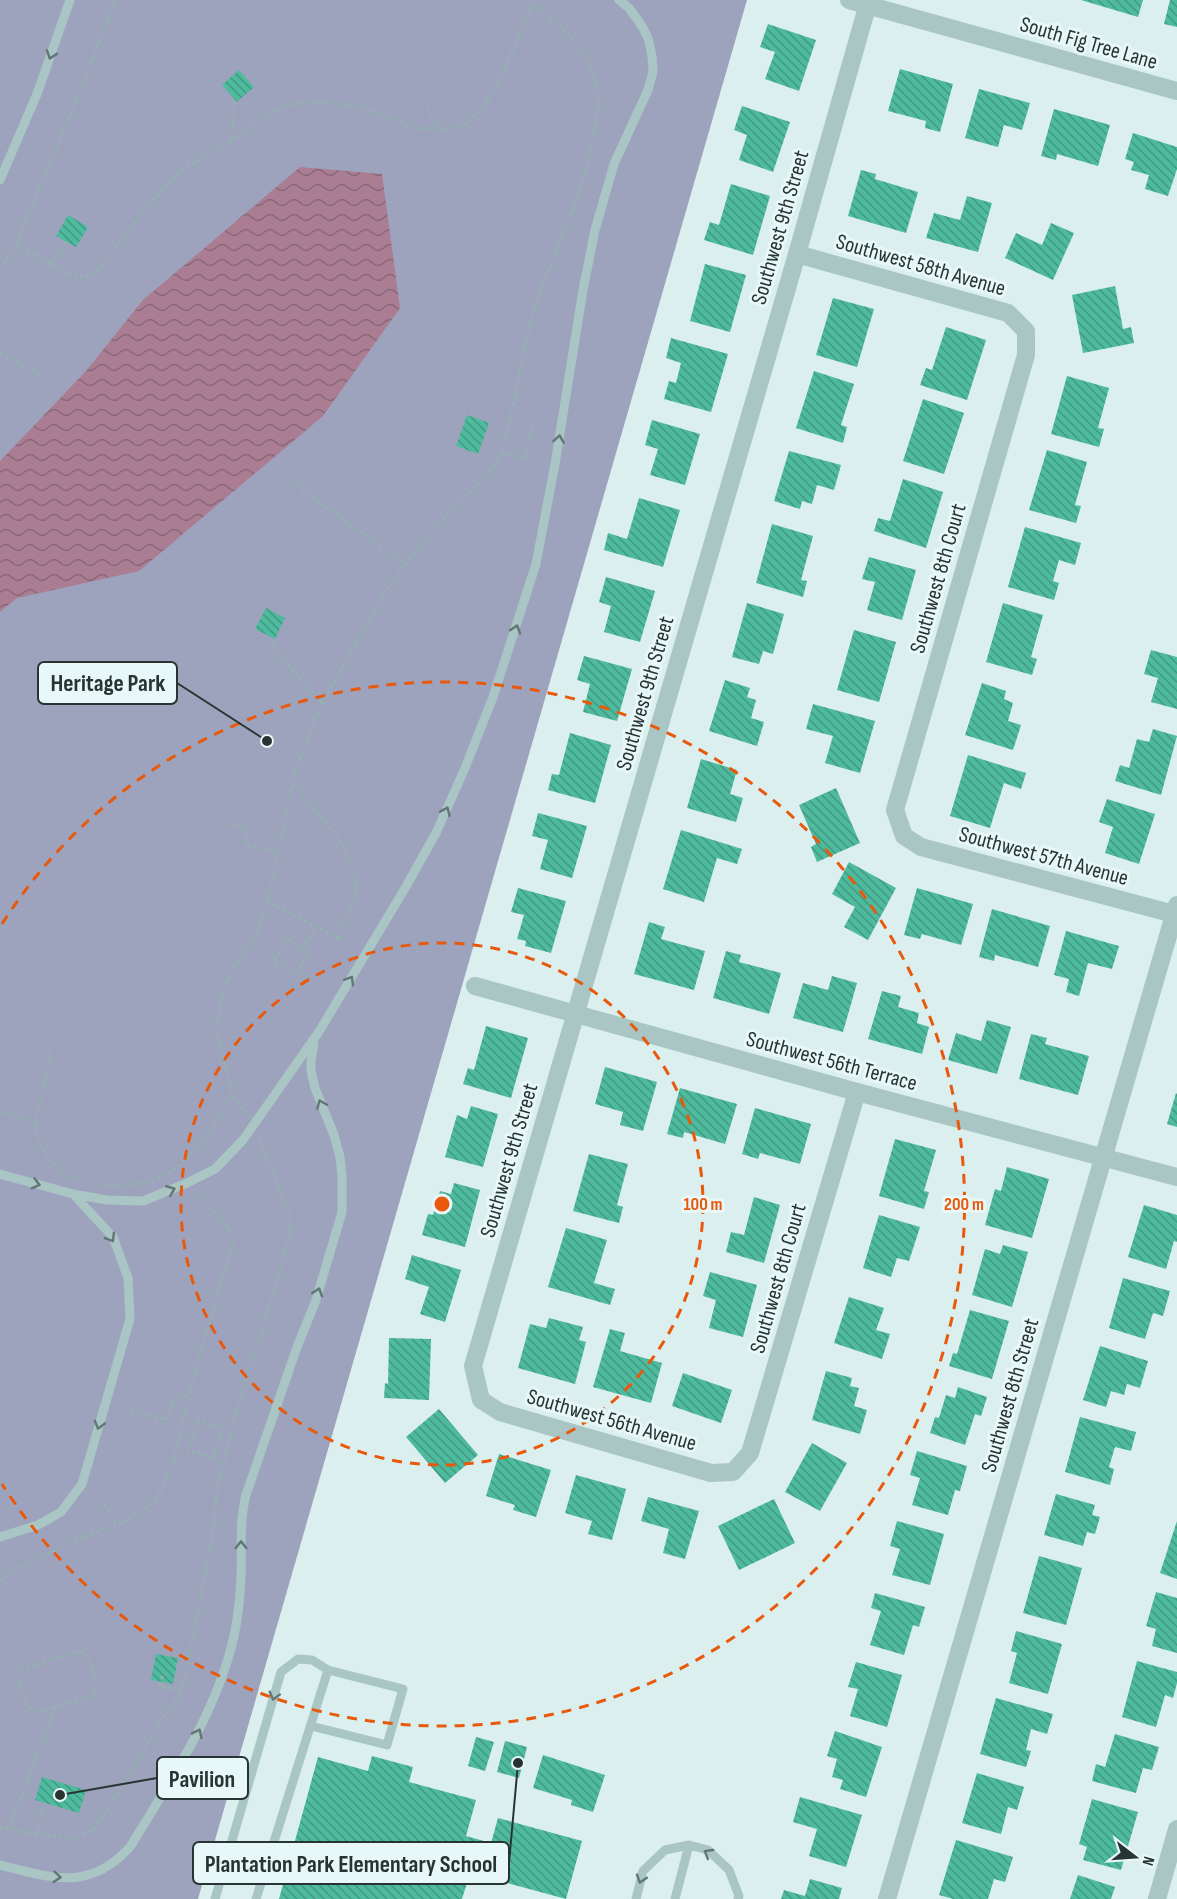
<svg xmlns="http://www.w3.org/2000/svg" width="1177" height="1899" viewBox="0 0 1177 1899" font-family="'Sofia Sans Condensed',sans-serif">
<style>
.park{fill:#9da3bd}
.water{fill:url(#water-waves)}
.building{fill:url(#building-back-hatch)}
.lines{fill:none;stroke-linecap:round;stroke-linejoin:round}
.path{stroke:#93b2af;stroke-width:3;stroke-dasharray:3 3;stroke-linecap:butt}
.lane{stroke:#a9c6c5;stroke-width:9}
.street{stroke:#a9c6c5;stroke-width:18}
.oneway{stroke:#627674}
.ring{fill:none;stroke:#e8590c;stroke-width:3;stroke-dasharray:10 8}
.labels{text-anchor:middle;stroke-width:6;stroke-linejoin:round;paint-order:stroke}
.street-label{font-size:22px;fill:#283432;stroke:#e8f7f8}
.centre{fill:#e8590c;stroke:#e8f7f8;stroke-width:3}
.ring-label{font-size:18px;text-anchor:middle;font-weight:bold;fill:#e8590c;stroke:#e8f7f8;stroke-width:6;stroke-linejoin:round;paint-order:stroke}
.leader{fill:none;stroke:#283432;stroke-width:2}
.callout-dot{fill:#283432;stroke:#e8f7f8;stroke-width:2}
.callout{fill:#e8f7f8;stroke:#283432;stroke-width:2}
.callout-label{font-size:24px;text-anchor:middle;font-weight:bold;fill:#283432}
</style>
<defs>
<pattern id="water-waves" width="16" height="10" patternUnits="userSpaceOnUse" patternTransform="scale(1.5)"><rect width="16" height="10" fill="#aa7d92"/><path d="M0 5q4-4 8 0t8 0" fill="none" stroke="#8a6778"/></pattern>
<pattern id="building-back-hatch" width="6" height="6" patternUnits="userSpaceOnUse" patternTransform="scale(1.5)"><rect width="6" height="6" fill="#4fbb9e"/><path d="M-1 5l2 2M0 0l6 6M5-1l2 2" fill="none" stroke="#429981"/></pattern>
</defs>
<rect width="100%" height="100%" fill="#dcefef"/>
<path class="park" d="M0 0H747L198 1899H0Z"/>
<path class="water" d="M300 167 382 174 400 308 323 416 139 571 17 598 0 612V461L86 371 143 300Z"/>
<path class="building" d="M1081 0H1143L1138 17Z
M1170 0H1177V27L1164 24Z
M768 24 816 40 799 91 765 79 775 52 760 47Z
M900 69 953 84 940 132 925 128 926 121 888 111Z
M239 70 254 87 237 102 222 85Z
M979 89 1030 103 1022 130 1004 125 998 147 965 138Z
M742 106 790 122 773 172 739 160 747 135 734 130Z
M1054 109 1110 125 1098 166 1057 154 1056 160 1041 156Z
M1133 133 1177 147V169L1168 196 1145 189 1149 175 1131 170 1134 162 1125 159Z
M861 170 876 174 875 179 918 192 906 233 848 216Z
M731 184 770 196 753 255 704 240 710 222 719 225Z
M967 196 992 203 978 252 926 238 934 213 960 220Z
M68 215 88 227 76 247 56 236Z
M1051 223 1074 233 1053 280 1005 258 1016 233 1042 245Z
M705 264 746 275 730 332 690 321Z
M1115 286 1123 329 1131 327 1134 343 1083 353 1072 295Z
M833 298 874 309 857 367 816 355Z
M946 327 986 340 967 400 920 385 926 368 932 370Z
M671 338 728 354 711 412 664 399 669 381 676 383 681 363 666 358Z
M814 371 854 384 841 425 847 427 843 443 796 428Z
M1067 376 1109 388 1098 428 1104 429 1099 447 1051 434Z
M923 399 964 413 944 474 903 461Z
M467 415 489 423 478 454 456 446Z
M652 420 700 434 685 485 650 475 658 449 645 445Z
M1047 450 1087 462 1075 505 1081 506 1076 523 1029 510Z
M789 451 841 465 834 490 817 485 812 504 802 501 800 509 774 501Z
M903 479 943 492 926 548 874 531 878 518 890 521Z
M639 498 680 510 663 567 604 550 608 533 627 539Z
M772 524 813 536 801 580 807 581 803 597 756 583Z
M1025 527 1081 543 1075 565 1059 560 1053 581 1059 583 1054 600 1008 587Z
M869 557 916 570 902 620 867 610 875 582 862 579Z
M606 577 655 591 640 642 604 632 611 606 599 602Z
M747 603 784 614 773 654 763 651 759 664 732 657Z
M1003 603 1043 615 1031 657 1037 659 1032 675 986 662Z
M266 608 285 618 275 639 255 629Z
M854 630 896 642 879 702 837 690Z
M1151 650 1177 657V709L1151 702 1158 678 1144 674Z
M584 656 632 669 617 721 583 712 590 684 577 680Z
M725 680 750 688 747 697 756 700 751 718 764 722 757 746 709 731Z
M982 683 1006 691 1004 699 1013 703 1008 721 1021 725 1013 750 965 735Z
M813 704 875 721 860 773 825 763 833 736 806 729Z
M1153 729 1177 736 1161 795 1115 781 1120 765 1129 768 1137 739 1149 742Z
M570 733 611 745 595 803 548 790 552 774 559 775Z
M968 755 1026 773 1021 789 1004 783 990 828 950 816Z
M701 759 737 770 730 794 743 798 736 822 687 808Z
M836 788 860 843 817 862 811 847 816 844 799 805Z
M1107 799 1155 814 1139 864 1105 853 1113 827 1099 822Z
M538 813 587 826 572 878 540 869 548 840 532 836Z
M681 830 742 849 737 864 717 858 704 902 663 889Z
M849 862 896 888 868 940 844 927 855 907 832 894Z
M518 888 566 901 551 953 525 946 526 941 517 939 524 915 511 912Z
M917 888 973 904 961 945 922 934 920 939 904 935Z
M992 909 1050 926 1038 967 995 955 994 961 979 957Z
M649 922 665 927 661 939 705 951 694 990 634 974Z
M1066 931 1119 946 1112 969 1088 963 1079 996 1066 992 1069 979 1054 975Z
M726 951 741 955 739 962 781 973 769 1014 713 998Z
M832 976 857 983 843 1032 793 1018 803 983 828 990Z
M882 991 901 996 898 1007 919 1013 917 1023 929 1027 922 1054 868 1039Z
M987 1020 1011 1027 997 1074 948 1060 956 1033 981 1041Z
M486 1026 528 1038 511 1098 463 1084 468 1068 474 1070Z
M1031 1034 1047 1038 1045 1044 1089 1056 1078 1095 1019 1079Z
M605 1067 657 1082 643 1131 620 1125 623 1112 595 1104Z
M680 1088 737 1104 725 1144 684 1132 683 1138 667 1134Z
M1176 1093 1177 1094V1127L1167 1124Z
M471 1106 498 1114 483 1167 445 1157 457 1115 467 1119Z
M755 1108 811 1124 800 1164 760 1153 758 1159 742 1154Z
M895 1139 936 1150 924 1191 929 1192 924 1209 879 1196Z
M589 1154 628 1164 617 1205 623 1207 619 1223 573 1211Z
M1007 1167 1049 1179 1032 1238 985 1225 995 1189 1001 1191Z
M454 1183 480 1190 465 1247 422 1235 428 1214 433 1215 440 1191 451 1194Z
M754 1197 780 1205 764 1263 726 1252 731 1232 744 1235Z
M1144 1205 1177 1215V1242L1174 1241 1166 1269 1128 1257Z
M879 1215 920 1227 909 1261 897 1258 891 1277 863 1268Z
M566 1228 607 1240 594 1283 615 1289 610 1305 548 1287Z
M1003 1245 1028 1252 1012 1307 972 1295 985 1249 1000 1254Z
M412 1255 461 1270 445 1322 420 1314 429 1287 405 1279Z
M710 1272 757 1285 743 1337 709 1328 716 1300 703 1296Z
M1123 1278 1170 1291 1163 1316 1153 1313 1145 1339 1109 1328Z
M849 1297 884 1308 876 1330 890 1334 882 1359 834 1343Z
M970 1310 1009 1321 992 1379 949 1366 953 1353 957 1354Z
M549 1318 583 1327 579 1340 586 1342 575 1384 518 1368 530 1324 546 1328Z
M610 1329 625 1333 620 1351 662 1363 651 1403 593 1387Z
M389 1338 431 1339 429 1400 384 1398 385 1383 388 1384Z
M1100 1346 1148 1361 1140 1388 1127 1384 1124 1395 1111 1391 1106 1407 1083 1400Z
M826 1371 852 1378 850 1386 859 1388 854 1406 867 1410 860 1434 812 1420Z
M683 1373 732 1390 721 1423 672 1406Z
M958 1387 987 1397 981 1416 975 1414 965 1445 930 1433 935 1417 939 1418 946 1395 955 1398Z
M439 1409 478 1455 445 1483 406 1437Z
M1080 1417 1136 1432 1131 1451 1115 1447 1109 1467 1114 1469 1110 1485 1065 1472Z
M812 1443 847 1463 820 1511 785 1492Z
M917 1451 967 1466 960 1491 955 1490 948 1515 912 1505 920 1478 910 1475Z
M499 1454 551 1470 536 1517 513 1510 515 1505 486 1496Z
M576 1475 626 1489 612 1540 588 1534 592 1521 565 1513Z
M1056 1494 1095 1505 1092 1515 1100 1517 1095 1534 1087 1532 1083 1546 1044 1535Z
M648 1497 699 1511 685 1559 663 1553 669 1529 641 1521Z
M774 1499 795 1543 739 1570 718 1526Z
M897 1521 944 1534 930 1585 892 1575 900 1549 890 1546Z
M1177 1521V1579L1160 1573Z
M1039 1556 1082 1568 1066 1625 1023 1613Z
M1156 1592 1177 1598V1653L1152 1646 1156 1629 1146 1626Z
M875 1593 925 1607 919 1627 913 1625 904 1655 870 1645 881 1611 871 1608Z
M1016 1631 1062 1644 1048 1694 1009 1683 1017 1653 1011 1651Z
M156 1654 178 1658 173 1684 151 1680Z
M1137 1661 1177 1672V1683L1173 1698 1165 1695 1156 1727 1122 1717Z
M856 1662 902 1675 887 1727 850 1716 858 1689 848 1687Z
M996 1698 1053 1714 1047 1734 1031 1729 1026 1750 1031 1751 1026 1767 980 1754Z
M835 1731 882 1747 866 1797 840 1789 843 1780 832 1777 837 1759 827 1756Z
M1115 1734 1159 1747 1152 1770 1143 1768 1136 1793 1092 1781 1096 1764 1105 1767Z
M476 1737 494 1742 485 1771 468 1766Z
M505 1741 527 1747 519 1778 497 1772Z
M543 1755 605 1775 593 1812 571 1805 572 1800 533 1788Z
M372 1756 413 1767 409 1782 476 1800 466 1836 491 1843 498 1818 582 1841 566 1899 470 1873 462 1899H279L318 1757 368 1771Z
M977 1773 1024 1787 1017 1810 1008 1807 1001 1834 962 1823Z
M42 1777 86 1790 79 1813 35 1800Z
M800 1797 862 1815 846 1867 809 1856 817 1829 793 1822Z
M1092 1799 1138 1812 1121 1870 1083 1860 1087 1847 1079 1844Z
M956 1840 1013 1857 1005 1882 994 1879 988 1899H953L939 1895Z
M1078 1875 1115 1887 1111 1899H1070Z
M810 1879 842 1888 839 1899H781L784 1890 805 1896Z"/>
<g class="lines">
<path class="path" d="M115 0 76 101 16 244 75 277C84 278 91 276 98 270L150 203 182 170 243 134 275 111 292 104 317 103 358 105 413 128 440 129
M427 109 440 129C454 129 468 124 478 113 500 89 518 35 533 4 557 23 588 48 595 80 600 99 597 120 593 139 582 199 552 253 534 311 520 358 516 406 501 453
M232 140 233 105 235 99
M52 265 66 241
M0 269 16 244
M0 353 45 378
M292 482 406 565
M271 640 275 650 322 704
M233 825 246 829 247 845 278 851
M267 901 339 939
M287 939 309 952 296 974 274 961Z
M339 939C337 920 353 912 355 897 361 855 318 813 293 783V776L322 704 385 592 417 549 457 504 489 475 501 453 526 458 533 420
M303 948 316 927
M47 1044 50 1058 35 1122C35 1140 51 1164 66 1174 70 1178 78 1179 84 1181
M0 1111 35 1122
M246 1114 232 1094 216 1029 224 988 234 968 257 933 271 886 293 783
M104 1185C120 1185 136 1185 151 1181 188 1170 215 1126 232 1094
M131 1411 166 1420 176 1394 189 1398
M197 1421 223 1428 214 1458 188 1450Z
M101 1499 117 1524
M0 1580 11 1572 81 1538 124 1522 156 1500 172 1466 194 1375 233 1241 228 1227 197 1192
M75 1652H84C92 1666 101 1681 93 1696L36 1712 28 1706 19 1686 22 1670Z
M162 1676 160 1686 181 1690
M0 1827 46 1836 73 1838 94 1829 117 1796 162 1718 179 1697 185 1676 212 1539 218 1483 246 1376 263 1328 290 1234 289 1214 259 1138
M9 1828 56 1706
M36 1834 45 1803"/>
<path class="lane" d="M0 180 37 94 70 0
M0 1174 73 1194 107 1200 143 1201 187 1183 215 1169 243 1140 320 1030 404 890 436 833 465 768 493 697 536 564 555 464 583 290 595 230 614 164 648 90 653 72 652 56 648 38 642 26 629 8 619 0
M0 1537 38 1525 61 1512 82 1484 130 1319 128 1278 113 1237 73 1194
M0 1865C52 1878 89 1892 130 1847 170 1781 215 1716 233 1640 238 1620 240 1597 241 1577 242 1549 239 1522 246 1495L297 1347 316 1300 342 1212V1176L340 1157 334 1135 315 1088 311 1071V1060L314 1043
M215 1899 281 1672 298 1659 312 1660 328 1670
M256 1899 328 1670 403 1689 387 1745 311 1726
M636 1899 643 1871 665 1850 689 1845
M675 1899 689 1845 708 1850 729 1870 739 1896 738 1899"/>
<path class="street" d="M849 0 1177 91
M797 254 1008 313 1026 331V355L895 810 904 836 921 847 1174 914
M475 986 857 1092 1177 1177
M857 1092 750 1453 733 1472 711 1473 500 1412 481 1400 473 1366 797 254 869 0
M887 1899 1177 905
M1157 1899 1177 1829"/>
</g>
<defs><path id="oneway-chevron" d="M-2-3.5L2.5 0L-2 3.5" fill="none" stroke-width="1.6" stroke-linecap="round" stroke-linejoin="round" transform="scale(1.5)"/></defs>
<g class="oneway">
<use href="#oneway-chevron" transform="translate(51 55) rotate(109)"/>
<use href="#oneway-chevron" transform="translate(559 439) rotate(-81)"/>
<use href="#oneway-chevron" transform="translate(516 629) rotate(-72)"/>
<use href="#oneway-chevron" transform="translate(446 811) rotate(-66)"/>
<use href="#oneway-chevron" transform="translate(350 980) rotate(-59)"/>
<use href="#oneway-chevron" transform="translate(321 1104) rotate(-113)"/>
<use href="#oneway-chevron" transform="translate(36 1184) rotate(15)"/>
<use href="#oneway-chevron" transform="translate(171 1190) rotate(-22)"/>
<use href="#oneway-chevron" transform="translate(111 1238) rotate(58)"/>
<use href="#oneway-chevron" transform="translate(318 1292) rotate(-72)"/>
<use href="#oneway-chevron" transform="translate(99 1425) rotate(106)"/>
<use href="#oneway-chevron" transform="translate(241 1545) rotate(-90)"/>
<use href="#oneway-chevron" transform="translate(274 1696) rotate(106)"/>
<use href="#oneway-chevron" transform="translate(198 1733) rotate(-64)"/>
<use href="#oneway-chevron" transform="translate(708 1853) rotate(-149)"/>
<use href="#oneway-chevron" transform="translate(57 1877) rotate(5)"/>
<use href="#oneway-chevron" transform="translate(641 1879) rotate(108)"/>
</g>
<g class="ring">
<circle cx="442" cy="1204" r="261"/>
<path d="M2 924A522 522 0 1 1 2 1484"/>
</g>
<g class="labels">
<g class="street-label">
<text transform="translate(1089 42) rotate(16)" y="8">South Fig Tree Lane</text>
<text transform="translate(779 227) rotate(-74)" y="8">Southwest 9th Street</text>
<text transform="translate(921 264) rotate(16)" y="8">Southwest 58th Avenue</text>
<text transform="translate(937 578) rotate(-74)" y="8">Southwest 8th Court</text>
<text transform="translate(644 693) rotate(-74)" y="8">Southwest 9th Street</text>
<text transform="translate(1044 855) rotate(15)" y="8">Southwest 57th Avenue</text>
<text transform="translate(832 1060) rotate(15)" y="8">Southwest 56th Terrace</text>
<text transform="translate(508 1160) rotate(-74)" y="8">Southwest 9th Street</text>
<text transform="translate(777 1278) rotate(-74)" y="8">Southwest 8th Court</text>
<text transform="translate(1009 1395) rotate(-74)" y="8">Southwest 8th Street</text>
<text transform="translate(612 1419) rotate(16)" y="8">Southwest 56th Avenue</text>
</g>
</g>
<circle cx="442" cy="1204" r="9" class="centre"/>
<g class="ring-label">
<text x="703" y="1210">100 m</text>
<text x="964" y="1210">200 m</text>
</g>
<path class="leader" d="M267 741L177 683M60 1795L157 1778M518 1763L509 1863"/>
<g class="callout-dot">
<circle cx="267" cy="741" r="6"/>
<circle cx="60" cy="1795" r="6"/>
<circle cx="518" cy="1763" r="6"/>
</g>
<g class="callout">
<rect x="38" y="662" width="139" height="42" rx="6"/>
<rect x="157" y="1757" width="91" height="42" rx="6"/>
<rect x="193" y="1842" width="316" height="42" rx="6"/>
</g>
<g class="callout-label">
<text x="108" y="691">Heritage Park</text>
<text x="202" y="1787">Pavilion</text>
<text x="351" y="1872">Plantation Park Elementary School</text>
</g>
<g transform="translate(1135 1857) rotate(107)" stroke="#e8f7f8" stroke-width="4.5" paint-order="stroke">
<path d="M0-4.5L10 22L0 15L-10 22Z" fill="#283432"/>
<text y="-9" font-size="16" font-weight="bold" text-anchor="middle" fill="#283432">N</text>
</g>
</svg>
